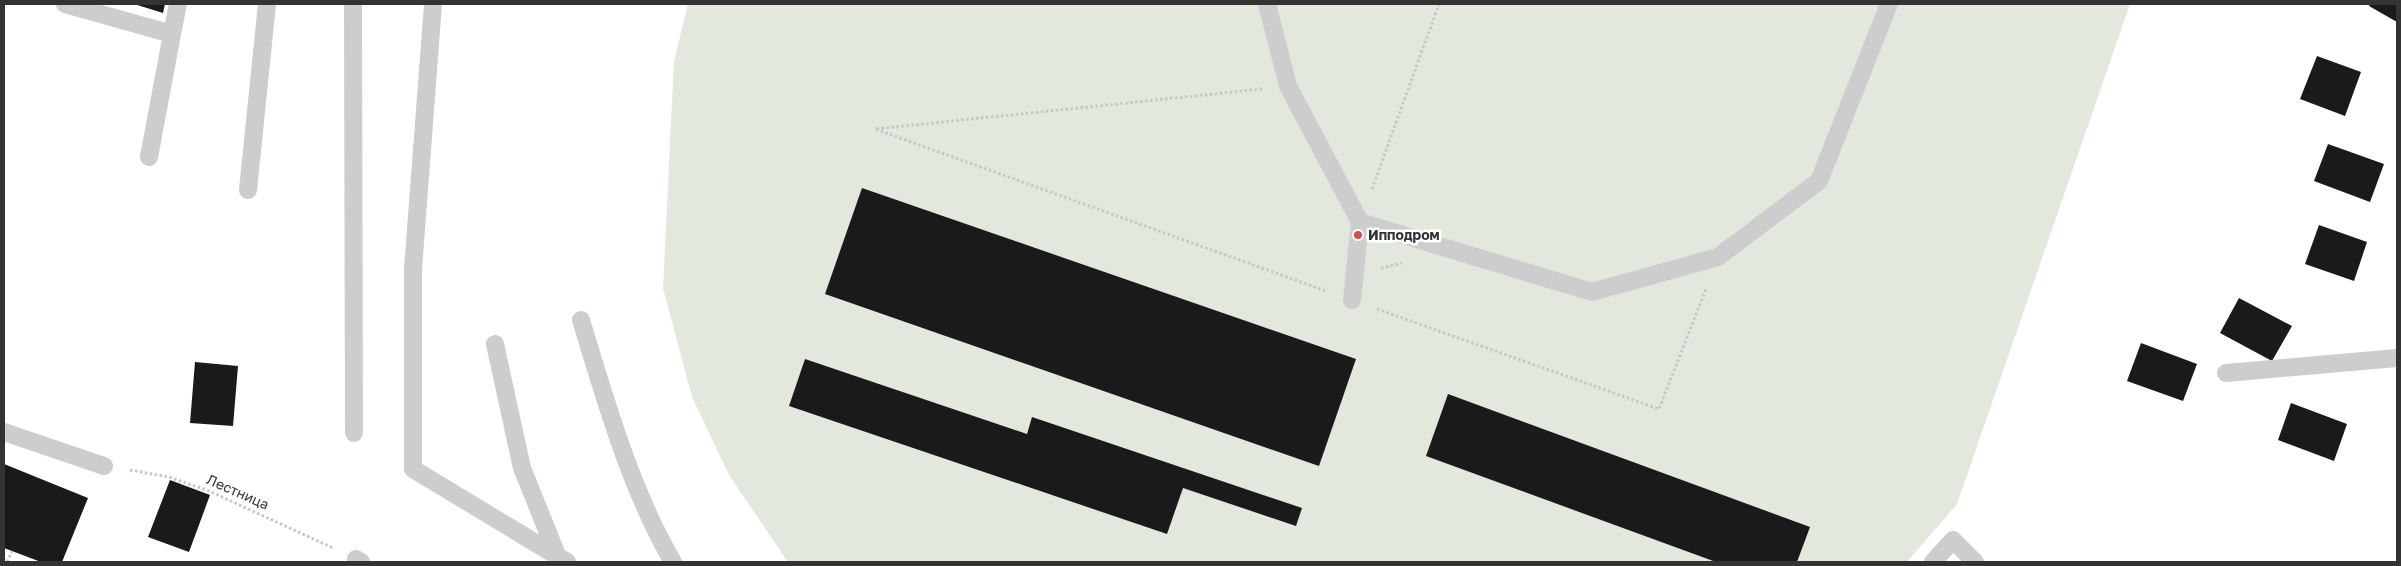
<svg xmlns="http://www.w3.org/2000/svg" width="2401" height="566" viewBox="0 0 2401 566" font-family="'Golos Text',sans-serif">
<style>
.green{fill:#e3e8de}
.building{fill:#1a1a1a}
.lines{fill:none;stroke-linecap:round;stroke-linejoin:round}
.path{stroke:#c7c7c7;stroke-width:3;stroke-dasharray:2.5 2.5;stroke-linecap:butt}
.service{stroke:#cdcdcd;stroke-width:18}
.poi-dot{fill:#d14e54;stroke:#fff;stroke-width:2}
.labels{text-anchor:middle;stroke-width:5;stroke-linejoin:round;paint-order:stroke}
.poi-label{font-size:14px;font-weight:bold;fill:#333;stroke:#fff;text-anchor:start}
.street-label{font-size:14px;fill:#333;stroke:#fff}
</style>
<rect width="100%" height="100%" fill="#fff"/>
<path class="green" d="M688 4H2130L1957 504 1907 562H788L729 475 692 397 663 288 674 61Z"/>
<path class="building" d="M134 4H165L163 13Z
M2370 4H2397V22L2369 6Z
M2317 56 2361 72 2345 116 2300 99Z
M2328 144 2384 164 2370 202 2314 181Z
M862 188 1356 359 1319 466 825 294Z
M2319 225 2367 242 2354 281 2305 264Z
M2239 298 2292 326 2272 361 2220 333Z
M2141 343 2197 364 2183 401 2127 381Z
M805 359 1027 434 1032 417 1302 508 1296 526 1183 488 1167 534 789 406Z
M195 362 238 366 233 426 190 423Z
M1448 394 1810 527 1797 562H1716L1426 456Z
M2291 403 2347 424 2334 461 2278 440Z
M4 464 88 498 62 562H41L4 548Z
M170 480 210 495 189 552 148 537Z"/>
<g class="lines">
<path class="path" d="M1262 89 875 129 1326 291
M1372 189 1439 4
M1381 268 1402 263
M1377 309 1659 409 1706 289
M130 470 169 477 209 491 333 548
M7 562 12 551"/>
<path class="service" d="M65 4 172 34 178 4
M353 4 354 433
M433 4 413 269V469L567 562
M1267 4 1288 86 1360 222 1352 300
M149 157 172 34
M248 190 267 4
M1360 222 1592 292 1718 257 1819 181 1889 4
M581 320C605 399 631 491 673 562
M495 344 522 468 557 555
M2226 373 2397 358
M4 432 104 466
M356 559 361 562
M1933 562 1953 540 1975 562"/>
</g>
<circle class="poi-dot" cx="1358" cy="235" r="5"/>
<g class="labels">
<g class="poi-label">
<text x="1368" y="240">Ипподром</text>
</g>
<g class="street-label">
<text transform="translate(238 492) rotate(24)" y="5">Лестница</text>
</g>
</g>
<rect width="2401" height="566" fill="none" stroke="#333333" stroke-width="10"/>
</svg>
